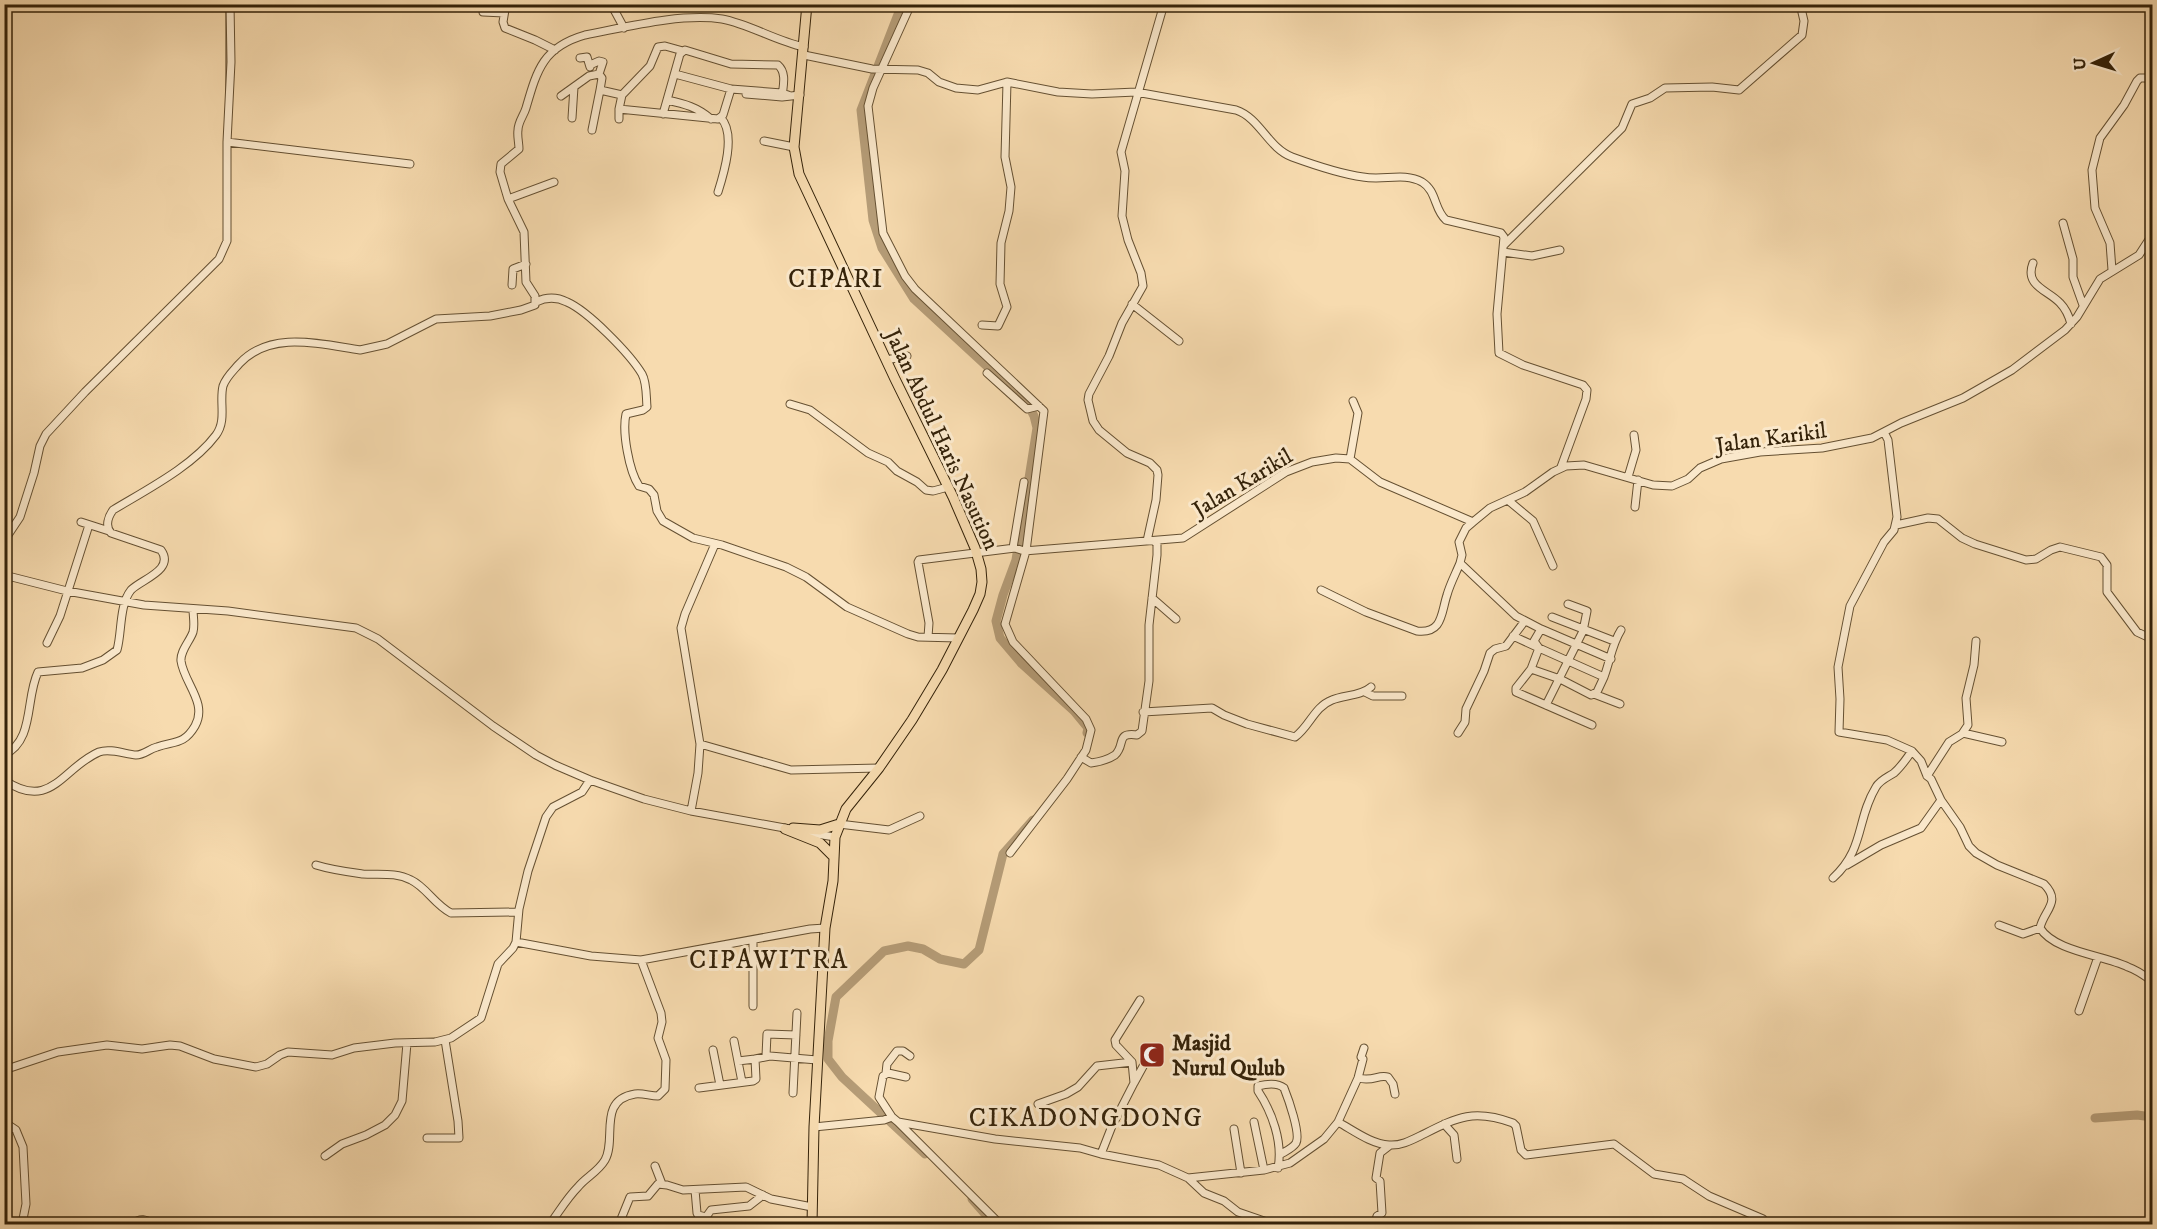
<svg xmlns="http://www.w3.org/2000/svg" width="2157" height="1229" viewBox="0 0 2157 1229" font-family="'IM FELL DW Pica',serif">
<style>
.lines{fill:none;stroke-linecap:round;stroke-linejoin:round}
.stream{stroke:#816b4b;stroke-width:1.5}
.river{stroke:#b59c77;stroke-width:9}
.minor-casing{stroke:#655032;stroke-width:9}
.major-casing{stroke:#342209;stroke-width:11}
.minor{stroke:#fae8cb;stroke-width:7}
.major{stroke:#f7dbaf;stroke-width:9}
.labels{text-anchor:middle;stroke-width:6;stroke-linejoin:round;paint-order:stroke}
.street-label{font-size:22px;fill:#342209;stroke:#fae8cb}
.poi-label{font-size:22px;font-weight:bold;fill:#342209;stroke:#fae8cb;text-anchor:start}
.quarter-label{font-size:26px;letter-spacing:1.5px;fill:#342209;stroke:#fae8cb}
</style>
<rect width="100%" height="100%" fill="#f7dbaf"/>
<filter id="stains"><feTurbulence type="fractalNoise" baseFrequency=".00333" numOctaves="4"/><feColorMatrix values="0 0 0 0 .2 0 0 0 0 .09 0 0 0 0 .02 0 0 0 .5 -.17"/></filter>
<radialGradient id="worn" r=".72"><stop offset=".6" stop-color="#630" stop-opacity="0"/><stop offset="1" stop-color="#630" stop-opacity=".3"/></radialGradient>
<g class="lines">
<path class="stream" d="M226 4V91"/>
<path class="river" d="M902 4 861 110 873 220 882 248 914 299 1028 404 1034 416 1037 428 1016 560 1003 595 996 621 1000 638 1022 664 1074 711 1088 728 1087 733
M2095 1118 2137 1115 2152 1117
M925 1154 842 1077 828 1059V1041L836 997 884 951 908 946 923 949 940 959 964 964 979 950 1003 854 1033 820
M972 1199 994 1224"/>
<defs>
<path id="minor" d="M483 4V12L504 13
M506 4 503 22 505 28 535 40 555 50
M611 4 624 28
M911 4 873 88 868 106 883 233 905 276 915 289 1044 411 1026 551 1005 624 1013 642 1086 719 1091 730 1086 750 1067 779 1010 853
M804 55 872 69 918 70 928 73 939 82 956 88 978 90 1007 82 1058 92 1092 94 1136 92 1236 110C1260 118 1268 148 1292 157 1314 165 1340 174 1363 177 1383 181 1404 172 1422 182 1437 191 1434 210 1446 220L1501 233 1504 237 1497 314 1499 353 1523 365 1583 385 1587 390 1586 399 1561 467
M580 58 587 57 590 67
M590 65 599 61 603 62 599 74
M675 74 731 89 782 93 788 95
M746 94 782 97 800 95
M622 95 650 66 658 47 665 46 683 51
M561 96 589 76 599 74 602 78 600 90 622 95 619 109 718 119 723 115 731 89
M667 100C685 104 697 107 711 119
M663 114 680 54 685 50 731 64 778 65C787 73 783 86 782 97
M572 118 574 87
M619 119V109
M592 130 600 90
M764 141 794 147
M227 142 410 164
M718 192C724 173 736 134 721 118
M508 199 554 182
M2063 223 2073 259V277L2083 305
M1504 245 1622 128 1632 104 1650 98 1665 88 1712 87 1739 90 1802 35 1804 21 1800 4
M1503 252 1532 256 1560 250
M2033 263C2024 286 2048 290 2060 303 2066 309 2069 316 2071 324
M2112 270 2110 243 2095 208 2092 170 2100 138 2124 105 2137 81 2140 78H2152
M512 285 513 269 526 264
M536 302C546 297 557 297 567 302 588 311 630 354 642 374 647 383 646 396 647 407L643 410 626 414C622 432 629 471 639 486L649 489 654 495 657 511 663 521 693 538 722 545 786 567 806 577 847 607 908 634 918 637 958 638
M1132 304 1179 341
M982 325 998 326 1007 307 1000 284 1001 243 1009 211 1011 187 1005 157 1007 82
M886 360 907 356
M987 373 1027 409 1039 406
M790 404 810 410 868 453 888 462 897 471 917 482 926 490 933 491 948 487
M1884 432 1888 440 1897 517 1894 530 1884 542 1850 606 1838 667 1840 699 1839 732 1887 740 1912 751 1921 761 1927 776 1931 779 1941 800 1960 827 1969 846 1976 853 1997 865 2044 884C2062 902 2044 910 2040 928 2055 952 2104 955 2128 967 2137 970 2145 976 2152 981
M1350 459 1358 413 1353 401
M1628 477 1636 450 1634 435
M1509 501 1533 521 1553 566
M1635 507 1638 480
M81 522 109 531
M1473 522 1466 528 1459 542 1462 555 1460 563 1516 616 1541 629
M1896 525 1928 518 1938 519 1962 538 1975 544 2026 560 2036 559 2051 550 2060 547 2101 557 2107 565V592L2137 632 2152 639
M4 541 20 517 34 473 40 446 46 434 85 392 208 270 219 259 227 241V142L231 62 230 4
M1147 541 1156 500 1158 475 1157 470 1150 463 1127 453 1099 430 1093 421 1088 400 1089 394 1109 356 1122 323 1143 286 1141 273 1128 240 1122 216 1125 171 1121 152 1164 4
M1013 548 1024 482
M4 575 67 591 144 605 228 611 356 628 378 639 493 726 536 755 555 765 590 780 644 799 691 811 790 829
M1321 590 1366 612 1417 631C1443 634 1441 613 1447 595 1450 584 1456 573 1460 563
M1152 598 1176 619
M1552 617 1614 641
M1513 636 1539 648 1531 669 1516 688V692L1592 725
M928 637 929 623 918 562 919 560 1015 548 1024 551 1183 538 1286 472 1312 462 1336 458 1350 459 1380 482 1473 522 1490 508 1525 492 1553 472 1566 466 1584 465 1653 485 1672 486 1688 479 1700 468 1721 459 1760 452 1822 448 1872 438 1901 423 1963 398 2012 370 2065 330 2077 317 2100 279 2139 255 2152 235
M47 643 60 616 89 525
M1611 659 1541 629 1534 641 1539 648 1604 677C1610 661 1612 644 1621 630
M1531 669 1560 679 1591 695 1597 692 1604 677
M1365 692 1373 696H1402
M1594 694 1620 704
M1546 705 1583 631 1587 611 1568 604
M1143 712 1212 708 1224 715 1247 724 1295 737C1310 726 1314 707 1332 700 1344 695 1361 696 1371 687
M1458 733 1465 722 1466 709 1484 671 1490 653 1495 649 1506 646 1524 622
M1963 733 2002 742
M700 744 791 770 879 768
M4 755C35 740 25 699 38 672L82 668 103 660 117 650C122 633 119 605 131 590 142 579 175 570 161 550L111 533C105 526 108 517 113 510 146 490 193 466 216 435 227 420 219 402 223 386 226 377 233 371 239 364 270 330 320 344 360 350L387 344 436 319 490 316 521 310 535 305V296L526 282 524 232 508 199 500 172 501 164 519 149C519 143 517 136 518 130 518 122 524 115 526 108 537 70 543 47 585 35 627 27 680 13 722 19 749 24 776 41 804 47
M1081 757 1091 763C1099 762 1109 759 1115 755 1126 745 1115 732 1137 735L1142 731 1149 681V625L1157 555V544L1154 541
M1927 776 1949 742 1962 734 1968 725 1966 698 1974 665 1976 641
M4 780C51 812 62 768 99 752 110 748 125 754 136 755 144 755 149 749 157 747 174 741 184 745 195 726 208 703 184 683 181 661 180 651 190 641 193 632 195 625 193 616 193 609
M691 811 698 773 700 744 681 628 685 614 715 544
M839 824 889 830 920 816
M810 833 835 837
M316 865C332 870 348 872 363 874 379 875 396 872 411 880 426 887 435 905 451 913L518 912
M1847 865 1881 845 1921 828 1941 800
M1833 878C1865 849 1856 820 1876 787 1880 780 1888 777 1894 773 1902 766 1906 759 1912 751
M1999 925 2023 934 2040 928
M753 941V1006
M516 942 519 909 528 871 546 817 553 807 582 792 590 780
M2079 1011 2098 957
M734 1041 742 1082
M713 1050 720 1085
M766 1056 767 1034 796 1035
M738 1061 755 1059
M4 1070 58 1052 107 1045 142 1049 170 1045 180 1046 214 1059 256 1067 267 1064 280 1055 288 1052 332 1055 354 1048 395 1043 435 1042 451 1038 481 1018 498 964 513 948 516 942 591 956 641 960 810 929 825 928
M886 1073 887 1064 897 1051H903L910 1056
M1358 1078C1374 1082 1378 1074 1388 1077L1393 1084 1395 1094
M1134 1083 1146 1061
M699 1088 753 1081 756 1079 755 1059 770 1056 817 1060
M793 1093 797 1013
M1038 1104 1066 1094 1078 1087 1097 1066 1132 1062
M892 1117 879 1097 883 1076 888 1073 906 1077
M4 1122 16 1130 23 1147 26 1204 22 1224
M898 1122 1000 1224
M1254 1122 1264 1170
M1338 1122C1353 1130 1371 1144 1389 1145 1400 1146 1410 1141 1420 1136 1456 1118 1472 1108 1513 1123L1516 1126 1521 1150 1526 1155 1614 1144 1654 1174 1683 1179 1709 1196 1763 1219
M1444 1124 1454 1135 1457 1159
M814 1127 884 1120 892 1117 898 1122 995 1139 1080 1148 1101 1154 1159 1165 1188 1178 1264 1170 1290 1163 1324 1139 1338 1122 1358 1078 1363 1059 1361 1057 1364 1048
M1234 1129 1241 1173
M427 1138H459L458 1121 445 1040
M1101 1154 1112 1126 1134 1083 1132 1062 1116 1045 1115 1040 1140 1000
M325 1156 342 1144 366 1135 385 1125 395 1115 402 1101 407 1043
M655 1166 662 1184
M1278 1168C1283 1142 1272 1112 1258 1091V1086C1266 1084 1277 1082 1284 1088 1288 1098 1301 1134 1296 1143 1293 1148 1286 1151 1281 1154
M1188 1178 1204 1193 1224 1201 1238 1212 1273 1224
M695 1190 697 1213 698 1215 706 1217V1224
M706 1217 711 1210 749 1206 763 1195
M133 1224C141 1217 146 1220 154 1224
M550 1224C559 1212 567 1198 578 1187 586 1177 598 1172 605 1160 617 1139 597 1100 635 1094 643 1093 650 1096 658 1096L665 1089 666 1060 658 1038 662 1022 661 1013 641 960
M619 1224 630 1197 648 1196 658 1184 667 1185 683 1190 746 1187 771 1199 812 1207
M1375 1224 1377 1216 1382 1213 1380 1181 1376 1178 1380 1153 1389 1146"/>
<path id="major" d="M807 4 794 147 799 174 895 379 953 497 975 548 981 569 982 582 980 594 973 610 942 670 912 720 879 768 846 809 835 837 833 881 825 928 814 1127 812 1224
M793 828 820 830 839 824
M785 829 820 843 833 856"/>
</defs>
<use href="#minor" class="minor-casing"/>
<use href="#major" class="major-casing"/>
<use href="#minor" class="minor"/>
<use href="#major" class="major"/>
</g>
<defs>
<symbol id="mosque-square" viewBox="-11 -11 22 22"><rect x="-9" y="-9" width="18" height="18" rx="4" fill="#8f2418" stroke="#fae8cb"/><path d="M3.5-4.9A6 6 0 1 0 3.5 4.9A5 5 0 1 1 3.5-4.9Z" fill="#fff"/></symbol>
</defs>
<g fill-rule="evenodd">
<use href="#mosque-square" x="1137" y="1040" width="30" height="30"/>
</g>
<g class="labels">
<g class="street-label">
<text transform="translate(1771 437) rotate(-8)" y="8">Jalan Karikil</text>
<text transform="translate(943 439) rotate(65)" y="8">Jalan Abdul Haris Nasution</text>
<text transform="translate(1242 482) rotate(-31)" y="8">Jalan Karikil</text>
</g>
<g class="poi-label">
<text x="1172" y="1050">Masjid<tspan x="1172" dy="25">Nurul Qulub</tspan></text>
</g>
<g class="quarter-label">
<text x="836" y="287">CIPARI</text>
<text x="769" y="968">CIPAWITRA</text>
<text x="1086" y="1126">CIKADONGDONG</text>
</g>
</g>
<rect width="2157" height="1229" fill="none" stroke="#f7dbaf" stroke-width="24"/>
<rect x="6" y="6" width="2145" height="1217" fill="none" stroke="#342209" stroke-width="3"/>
<rect x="12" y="12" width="2133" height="1205" fill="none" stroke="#342209" stroke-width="1.5"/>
<g transform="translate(2094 63) rotate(266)" stroke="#fae8cb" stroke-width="4.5" paint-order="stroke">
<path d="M0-4.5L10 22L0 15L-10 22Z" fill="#342209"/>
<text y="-9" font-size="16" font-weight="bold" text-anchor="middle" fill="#342209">U</text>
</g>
<rect width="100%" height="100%" filter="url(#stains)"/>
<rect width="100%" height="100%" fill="url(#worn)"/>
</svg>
